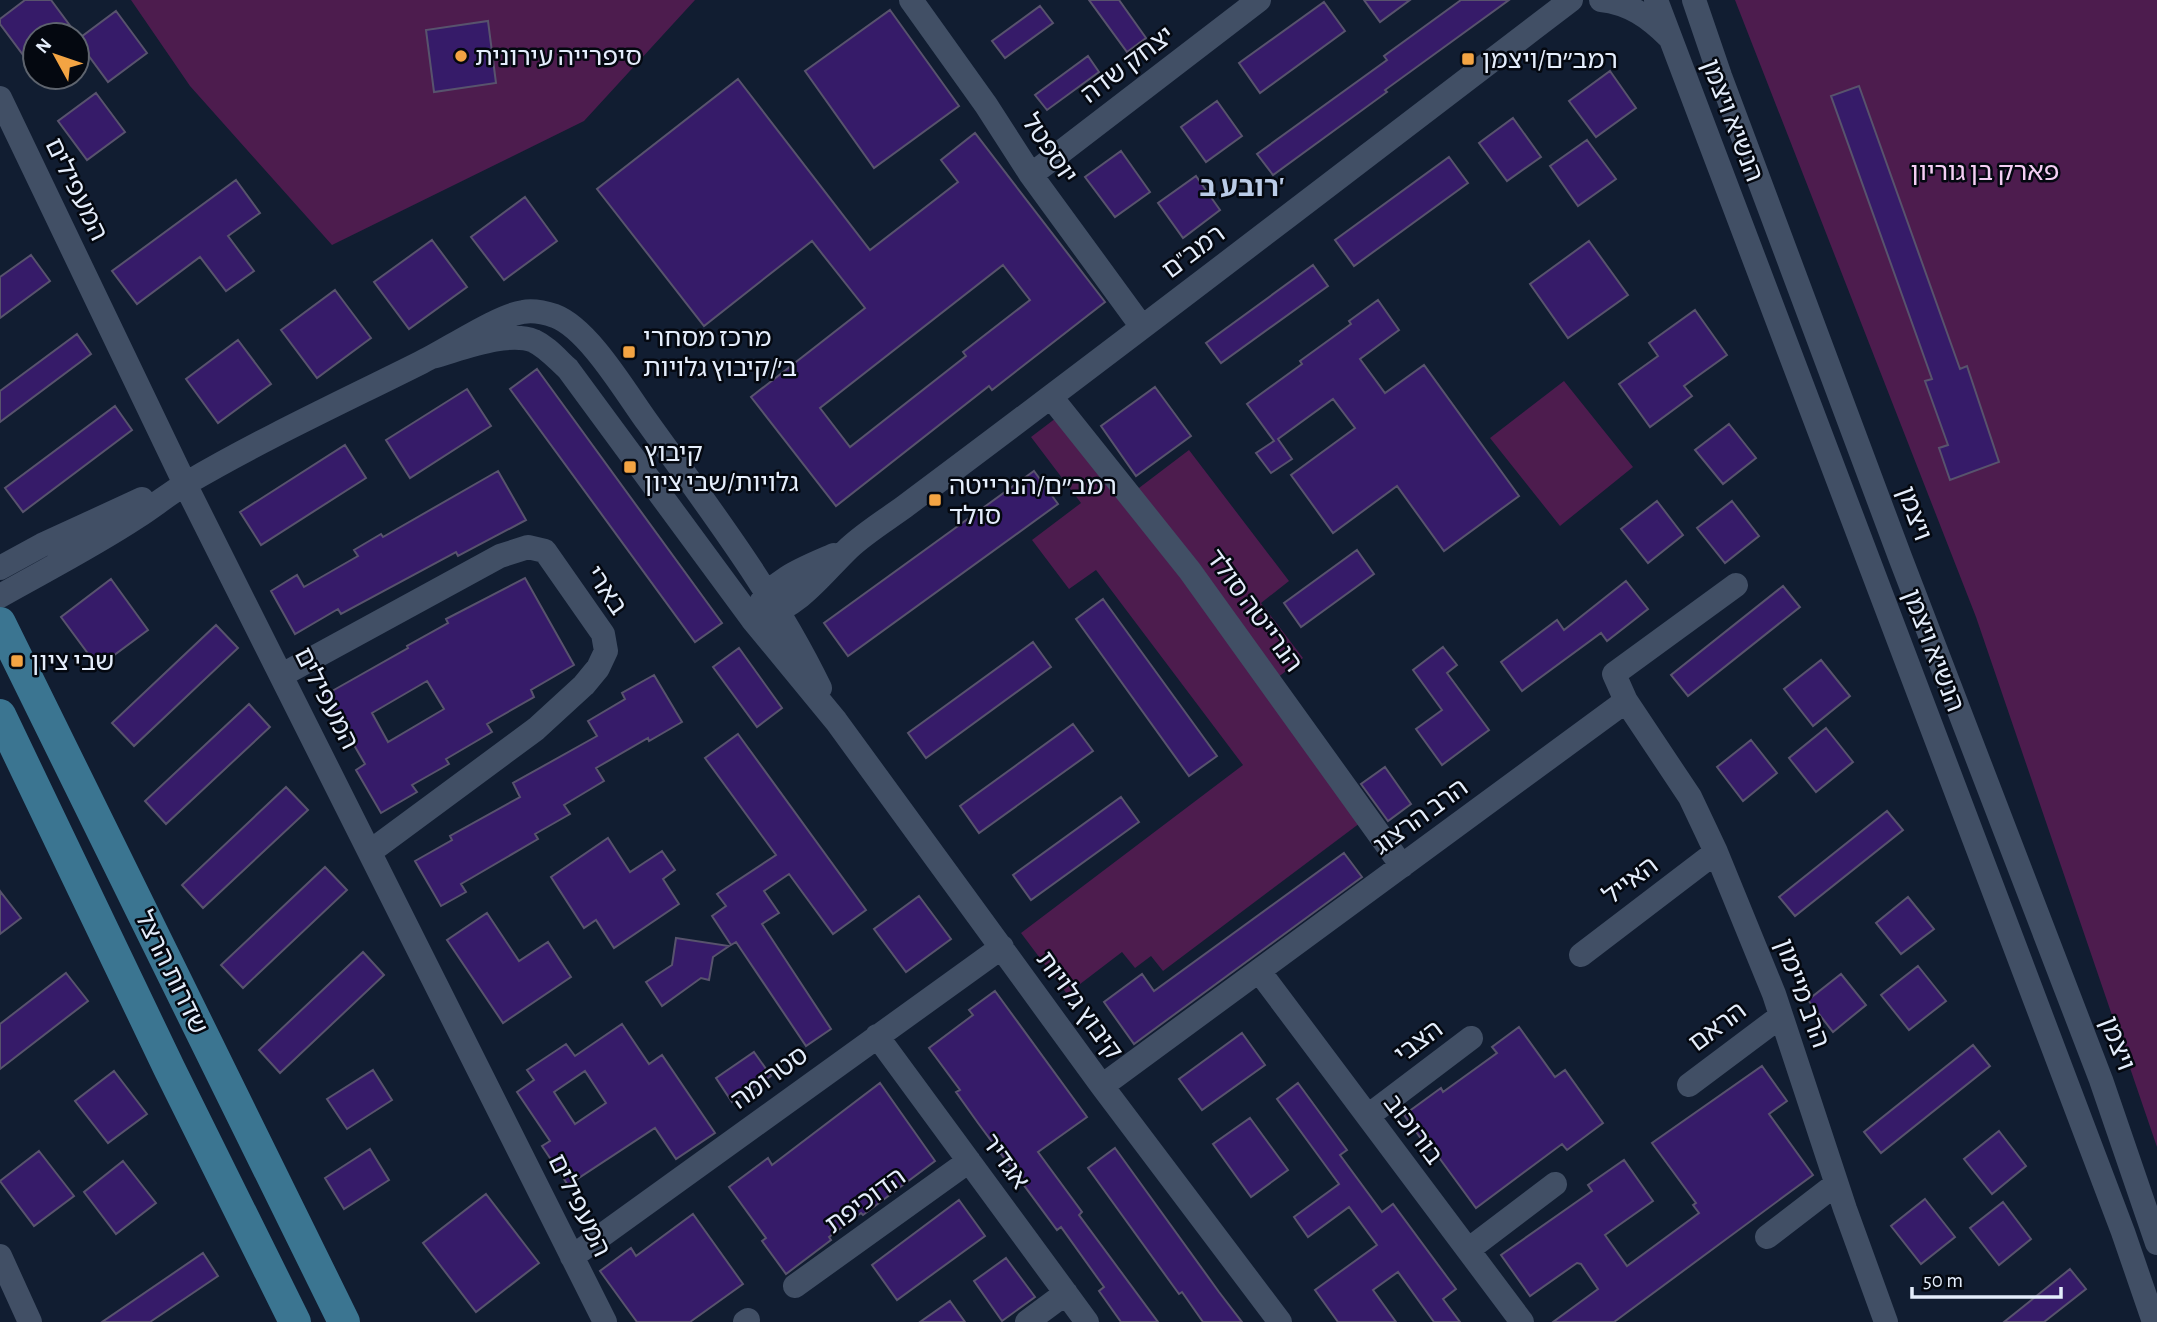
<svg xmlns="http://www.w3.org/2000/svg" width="2157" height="1322" viewBox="0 0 2157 1322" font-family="'Alegreya Sans','Noto Sans Hebrew',sans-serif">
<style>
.green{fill:#4d1c4e}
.building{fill:#361b69;stroke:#58536d;stroke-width:2;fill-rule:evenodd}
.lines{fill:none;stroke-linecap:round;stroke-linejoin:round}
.minor{stroke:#414f65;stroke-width:24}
.major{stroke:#3b7591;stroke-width:32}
.poi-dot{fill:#f3a443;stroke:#040810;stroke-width:2.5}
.labels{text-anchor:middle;stroke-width:5;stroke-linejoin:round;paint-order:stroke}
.poi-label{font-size:26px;fill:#e4edfb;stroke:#040810;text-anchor:start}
.street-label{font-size:26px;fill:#e4edfb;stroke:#040810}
.park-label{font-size:26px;fill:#f5cff4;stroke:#040810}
.neighbourhood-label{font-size:28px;font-weight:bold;fill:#bacbe6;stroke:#040810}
</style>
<rect width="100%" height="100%" fill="#111d31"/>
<path class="green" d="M131 0H695L584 121 332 245 190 86Z
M1735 0H2157V1147L1976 617Z
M1564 381 1633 467 1560 526 1490 438Z
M1060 415 1364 820 1163 971 1151 956 1135 968 1122 952 1067 994 1021 933 1243 765 1096 570 1069 589 1032 540 1081 503 1031 437Z
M1189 450 1289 581 1261 603 1303 658 1277 678 1135 491Z"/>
<path class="building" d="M25 0H51L77 35H35V71L0 24V19Z
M1089 0H1119L1146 38 1127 52Z
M1364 0H1410L1380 22Z
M1461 0H1509L1385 90 1387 92 1273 175 1257 154 1387 60 1384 56Z
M1324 2 1345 31 1260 93 1239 63Z
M1040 6 1053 23 1005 58 992 41Z
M890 10 959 106 874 168 805 71Z
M116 11 147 53 108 82 77 40Z
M488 21 496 83 434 92 426 30Z
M1088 56 1099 72 1047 110 1035 95Z
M1610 71 1636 108 1596 137 1569 101Z
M738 79 870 250 958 182 941 160 975 133 1105 302 992 390 989 386 836 506 751 397 865 308 812 241 704 326 597 189ZM1003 265 1030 300 963 352 966 356 850 447 820 408Z
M1859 86 1960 369 1967 366 1999 462 1950 480 1939 448 1948 445 1925 381 1932 379 1831 96Z
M96 93 125 132 87 160 58 121Z
M1217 101 1242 136 1206 162 1181 127Z
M1513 118 1541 157 1507 181 1479 143Z
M1587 140 1616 179 1578 206 1550 166Z
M1121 151 1150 192 1115 217 1085 177Z
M1449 157 1468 183 1354 266 1335 240Z
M1196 176 1220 210 1183 238 1158 203Z
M236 180 260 213 228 236 254 271 226 291 200 257 137 304 112 271Z
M525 197 557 241 504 280 471 237Z
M432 240 467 287 409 329 374 282Z
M1589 241 1628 295 1568 338 1530 284Z
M31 255 50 281 0 318V277Z
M1313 265 1328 286 1221 363 1206 343Z
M335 290 371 338 317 378 281 330Z
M1378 300 1399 330 1360 359 1385 393 1424 365 1519 496 1444 551 1397 486 1333 533 1291 475 1355 428 1333 399 1278 439 1292 459 1271 473 1256 453 1274 441 1247 404 1302 364 1300 361 1351 324 1349 321Z
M1695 310 1727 355 1684 386 1692 396 1650 427 1619 384 1658 356 1649 343Z
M77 334 91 354 0 422V391Z
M238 340 271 384 218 423 186 379Z
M537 369 722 623 695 642 510 389Z
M1155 387 1191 436 1136 476 1101 426Z
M467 389 491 426 410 478 386 440Z
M115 406 132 430 23 512 5 488Z
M1729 424 1756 458 1723 484 1695 450Z
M345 445 366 478 261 545 240 512Z
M498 471 526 520 458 556 456 552 341 614 338 609 295 634 271 591 297 575 304 587 358 556 354 550 381 534 383 537Z
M1034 471 1058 504 848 656 824 623Z
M1657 501 1683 535 1648 563 1621 529Z
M1732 501 1759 536 1725 563 1697 528Z
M1357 550 1374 574 1301 627 1284 603Z
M525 578 574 665 531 690 534 697 487 724 492 732 446 759 449 764 412 785 417 792 381 813 356 770 365 764 325 695 408 648 407 646 448 623 446 619ZM427 681 444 709 388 742 372 713Z
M111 579 148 630 98 667 61 617Z
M1626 581 1648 609 1607 641 1601 633 1522 691 1501 662 1557 620 1564 630Z
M1783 586 1800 607 1688 696 1671 675Z
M1103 599 1217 756 1189 776 1076 619Z
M216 625 238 648 134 746 112 723Z
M1033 642 1051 667 926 758 908 733Z
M1443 647 1457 665 1447 673 1489 730 1442 765 1416 729 1442 710 1413 670Z
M739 648 782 708 757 727 713 667Z
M1821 660 1850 696 1813 726 1784 689Z
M654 675 682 722 649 741 648 738 596 768 604 781 564 805 570 814 535 834 538 839 461 884 466 892 441 906 415 861 452 840 450 836 520 797 513 783 597 736 588 721 625 699 622 693Z
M249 704 270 727 166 824 145 801Z
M1073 724 1093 751 979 833 960 806Z
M1826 728 1853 762 1816 792 1789 758Z
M738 734 866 910 833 934 789 874 764 891 779 913 762 924 831 1029 806 1046 736 942 731 945 712 916 726 906 717 894 776 855 705 758Z
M1751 740 1777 773 1743 801 1717 767Z
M1385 767 1411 804 1388 821 1361 784Z
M286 787 308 810 203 908 182 885Z
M1121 797 1139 822 1031 900 1013 875Z
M1887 811 1903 830 1795 916 1779 897Z
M608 838 630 872 662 851 675 870 663 879 679 904 614 948 596 920 584 928 551 877Z
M1344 853 1362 877 1134 1044 1104 1002 1142 974 1154 991Z
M325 867 347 890 243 988 221 965Z
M0 891 21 918 0 934Z
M919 896 951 939 906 972 874 929Z
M1908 897 1934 929 1901 954 1876 923Z
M487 913 519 961 548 942 571 977 503 1023 447 940Z
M676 938 729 946 713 957 709 980 701 978 662 1006 646 982 672 965Z
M363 952 384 975 280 1073 259 1050Z
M1918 966 1946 1001 1909 1030 1881 995Z
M66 973 88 1001 0 1069V1024Z
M1841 974 1866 1005 1833 1032 1808 1000Z
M995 991 1087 1117 1038 1152 1082 1212 1079 1215 1158 1322H1121L1099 1291 1104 1287 1061 1227 1057 1230 978 1123 956 1092 960 1090 929 1048 973 1015 969 1010Z
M622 1024 649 1064 662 1055 715 1133 676 1159 655 1128 568 1185 542 1146 550 1141 517 1092 534 1080 527 1070 566 1044 575 1056ZM585 1071 606 1103 575 1124 554 1092Z
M1519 1027 1555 1077 1565 1070 1603 1123 1567 1150 1562 1144 1476 1208 1432 1148 1429 1150 1404 1115 1441 1088 1443 1092 1497 1053 1492 1047Z
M1242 1033 1265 1065 1202 1110 1179 1079Z
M1973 1045 1990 1066 1881 1153 1864 1132Z
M754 1052 771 1076 732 1102 716 1078Z
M1762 1066 1787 1101 1769 1114 1813 1175 1614 1322H1553L1598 1289 1581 1264 1577 1263 1530 1296 1501 1255 1592 1191 1588 1185 1624 1160 1653 1201 1605 1235 1627 1266 1699 1213 1693 1205 1696 1203 1652 1143Z
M373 1070 392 1100 347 1129 327 1099Z
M114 1071 147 1114 108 1143 75 1101Z
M880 1083 935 1161 863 1215 861 1213 829 1237 831 1240 786 1274 762 1241 766 1238 729 1187 768 1158 772 1165Z
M1298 1083 1347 1150 1340 1155 1382 1212 1393 1204 1456 1289 1443 1299 1460 1322H1434L1398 1272 1373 1290 1396 1322H1338L1315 1290 1377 1245 1349 1207 1308 1237 1294 1217 1339 1184 1277 1099Z
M1250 1118 1288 1170 1251 1197 1213 1144Z
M1999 1131 2026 1166 1992 1194 1964 1159Z
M1115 1148 1219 1292 1242 1322H1203L1182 1292 1179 1294 1088 1168Z
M370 1149 389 1180 344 1209 325 1178Z
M39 1151 74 1196 34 1226 0 1181Z
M123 1161 156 1203 116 1234 84 1192Z
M486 1194 539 1263 476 1312 423 1243Z
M1925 1199 1955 1237 1921 1264 1891 1226Z
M959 1200 985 1236 897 1300 872 1265Z
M2003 1202 2031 1239 1999 1265 1970 1228Z
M693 1214 743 1284 690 1322H637L600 1271 631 1248 636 1256Z
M203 1253 218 1276 150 1322H102Z
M1006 1258 1035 1297 1002 1321 974 1281Z
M2070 1269 2086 1289 2044 1322H2004Z
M950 1301 965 1322H920Z"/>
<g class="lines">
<path class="minor" d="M911 0 986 105 1031 175 1142 327
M1601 0C1629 3 1649 17 1669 37
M1656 0 2123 1232 2154 1322
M1694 0 1720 76 1900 557 2101 1080 2157 1243
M0 98 185 484 605 1322
M1031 175 1259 0
M432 357C459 350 507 330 534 341 547 347 557 359 568 369L752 619 836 721 1102 1086 1280 1322
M1051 397 1190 571 1402 866
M0 568 42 545 142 499
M0 596C46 570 93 546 137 517 154 506 170 493 187 483 262 439 342 402 420 363 447 350 497 316 523 312 533 310 546 313 555 316 589 329 626 393 648 423 709 508 774 593 820 688
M759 606C773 579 807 567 834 555
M763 616C799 607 823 573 849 548 865 533 886 520 904 507 1128 340 1349 169 1571 0
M282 675 500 556 528 547 545 551 603 634 606 651 598 668 584 685 536 729 371 851
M1626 701 1690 797 1716 852 1774 994 1845 1209 1886 1322
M1581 955 1716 852
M1259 971 1522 1322
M877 1036 1087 1322
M1689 1085 1781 1016
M1102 1086 1626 701 1614 674 1736 585
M1368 1116 1471 1038
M1767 1237 1836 1184
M1468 1250 1555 1184
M0 1256 30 1322
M572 1257 1002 947
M795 1286 969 1161
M745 1322 748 1320
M1027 1322 1066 1293"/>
<path class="major" d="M0 623 344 1322
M0 715 169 1068 295 1322"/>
</g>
<g class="poi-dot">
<circle cx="461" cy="56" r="7"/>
<rect x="1461" y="52" width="14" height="14" rx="3.5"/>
<rect x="622" y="345" width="14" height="14" rx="3.5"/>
<rect x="623" y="460" width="14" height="14" rx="3.5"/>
<rect x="928" y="493" width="14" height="14" rx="3.5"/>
<rect x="10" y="654" width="14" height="14" rx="3.5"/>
</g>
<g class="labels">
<g class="poi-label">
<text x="475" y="65">סיפרייה עירונית</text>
<text x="1482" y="68">רמב״ם/ויצמן</text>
<text x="643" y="346">מרכז מסחרי<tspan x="643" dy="30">ב׳/קיבוץ גלויות</tspan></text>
<text x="644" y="461">קיבוץ<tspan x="644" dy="30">גלויות/שבי ציון</tspan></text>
<text x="949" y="494">רמב״ם/הנרייטה<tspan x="949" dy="30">סולד</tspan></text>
<text x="31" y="670">שבי ציון</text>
</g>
<g class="street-label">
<text transform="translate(1127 64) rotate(-37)" y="9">יצחק שדה</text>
<text transform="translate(1733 120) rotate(69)" y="9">הנשיא ויצמן</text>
<text transform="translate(1050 148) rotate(56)" y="9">יוספטל</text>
<text transform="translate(77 189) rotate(64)" y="9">המעפילים</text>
<text transform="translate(1193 251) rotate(-37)" y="9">רמב"ם</text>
<text transform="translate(1915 513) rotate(70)" y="9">ויצמן</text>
<text transform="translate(607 590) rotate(56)" y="9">בארי</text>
<text transform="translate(1255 610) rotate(54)" y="9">הנרייטה סולד</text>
<text transform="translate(1934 650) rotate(69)" y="9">הנשיא ויצמן</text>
<text transform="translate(327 698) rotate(63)" y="9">המעפילים</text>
<text transform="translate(1420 816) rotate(-36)" y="9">הרב הרצוג</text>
<text transform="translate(1630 880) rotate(-37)" y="9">האייל</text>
<text transform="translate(172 972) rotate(64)" y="9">שדרות הרצל</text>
<text transform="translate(1803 993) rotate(70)" y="9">הרב מיימון</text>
<text transform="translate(1080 1005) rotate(54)" y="9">קיבוץ גלויות</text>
<text transform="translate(1717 1026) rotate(-37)" y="9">הראם</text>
<text transform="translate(1418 1041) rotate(-37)" y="9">הצבי</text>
<text transform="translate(2118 1043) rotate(69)" y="9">ויצמן</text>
<text transform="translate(769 1077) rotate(-36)" y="9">סטרומה</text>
<text transform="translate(1414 1129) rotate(53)" y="9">בורוכוב</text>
<text transform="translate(1006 1161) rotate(54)" y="9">אגדיר</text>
<text transform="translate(865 1200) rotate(-36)" y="9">הדוכיפת</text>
<text transform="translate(580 1205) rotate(64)" y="9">המעפילים</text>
</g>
<g class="park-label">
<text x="1985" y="180">פארק בן גוריון</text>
</g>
<g class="neighbourhood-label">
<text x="1242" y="196">רובע ב'</text>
</g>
</g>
<g transform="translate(56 56) rotate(310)"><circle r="33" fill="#040810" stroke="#5e646e" stroke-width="2"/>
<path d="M0-5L12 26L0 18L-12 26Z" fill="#f3a443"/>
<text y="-10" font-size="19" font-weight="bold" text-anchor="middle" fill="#e4edfb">N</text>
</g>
<path d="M1912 1287v10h149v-10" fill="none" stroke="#e4edfb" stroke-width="3.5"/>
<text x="1923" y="1287" font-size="21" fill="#e4edfb" stroke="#040810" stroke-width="5" paint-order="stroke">50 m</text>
</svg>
